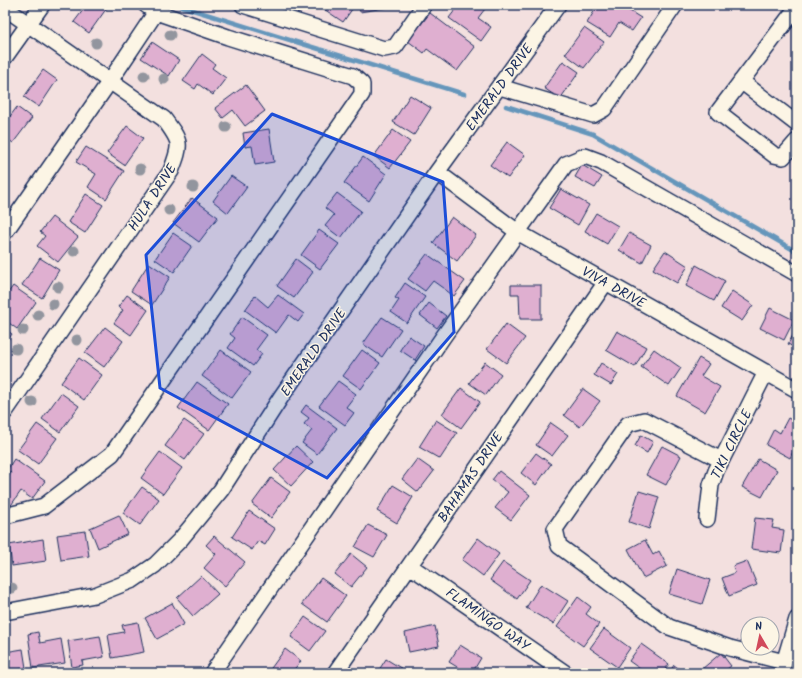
<svg xmlns="http://www.w3.org/2000/svg" width="802" height="678" viewBox="0 0 802 678" font-family="Kalam,sans-serif">
<style>
.lines{fill:none;stroke-linecap:round;stroke-linejoin:round}
.stream{stroke:#6596bb;stroke-width:4.5}
.building{fill:#dfafd0;stroke:#1b2f5e}
.minor-casing{stroke:#1b2f5e;stroke-width:18}
.minor{stroke:#fcf5e5;stroke-width:15}
.tree{fill:#92959e}
.marked{fill:#1d4ed8;fill-opacity:0.2;stroke:#1d4ed8;stroke-width:3;stroke-linejoin:round}
.labels{text-anchor:middle;stroke-width:3;stroke-linejoin:round;paint-order:stroke}
.street-label{font-size:14px;fill:#1b2f5e;stroke:#fcf5e5}
</style>
<rect width="100%" height="100%" fill="#f3e0df"/>
<filter id="ink" filterUnits="userSpaceOnUse"><feTurbulence type="fractalNoise" baseFrequency=".025" numOctaves="2"/><feDisplacementMap in="SourceGraphic" scale="8" xChannelSelector="R" yChannelSelector="G"/><feConvolveMatrix kernelMatrix="1 2 1 2 8 2 1 2 1" color-interpolation-filters="sRGB"/></filter>
<g filter="url(#ink)">
<g class="lines">
<path class="stream" d="M177 5 464 94
M506 106 593 134 797 252"/>
</g>
<path class="building" d="M87 5H109L89 33 74 22Z
M318 5H355L343 22Z
M359 5H390V7L360 12Z
M459 5H488L478 18 491 27 481 41 449 18Z
M598 5H620L641 18 632 31 619 23 610 37 587 23Z
M430 13 475 47 457 71 427 49 424 53 408 41Z
M584 28 604 42 584 68 565 54Z
M152 42 179 60 169 76 141 58Z
M202 54 215 64 212 68 226 78 213 95 198 84 195 89 183 81Z
M563 61 579 72 560 99 544 88Z
M43 70 57 80 39 107 24 97Z
M246 85 265 111 245 126 233 110 223 118 215 108Z
M410 95 431 108 414 135 393 122Z
M17 107 32 118 13 143 5 137V123Z
M127 126 143 138 124 165 107 153Z
M269 129 274 162 255 165 252 146 245 147 243 133Z
M393 130 410 142 390 168 374 156Z
M507 142 525 155 508 178 490 165Z
M86 147 124 171 106 199 88 187 96 174 76 162Z
M363 157 386 174 369 201 344 183Z
M582 165 602 177 595 188 575 177Z
M231 176 247 187 228 213 213 201Z
M561 189 589 205 578 225 549 208Z
M337 193 361 211 341 238 325 226 334 215 325 208Z
M86 194 103 205 85 233 68 222Z
M192 198 218 217 199 242 173 223Z
M596 213 618 226 607 244 585 231Z
M52 217 78 237 58 262 37 246 45 236 40 232Z
M452 217 476 235 457 261 433 243Z
M319 230 339 244 320 269 301 255Z
M173 233 192 246 174 272 155 259Z
M629 233 651 245 642 263 619 250Z
M665 251 688 266 677 283 653 269Z
M427 254 465 281 454 296 433 281 425 291 408 279Z
M40 258 59 270 42 298 22 285Z
M296 259 313 272 294 298 277 286Z
M149 263 170 277 152 305 131 291Z
M696 265 725 281 714 301 686 286Z
M405 283 425 297 407 323 391 312 399 300 395 298Z
M511 285H541V319H520L519 294H511Z
M13 286 36 302 17 329 5 320V308L8 304 5 302V297Z
M732 291 753 305 742 321 721 308Z
M127 295 148 310 131 335 114 323 123 310 118 307Z
M278 295 304 314 298 322 289 315 276 333 245 310 255 296 268 307Z
M429 303 446 316 437 328 420 315Z
M770 308 794 320 784 340 760 328Z
M242 317 267 335 256 350 262 354 253 366 228 348 235 338 230 334Z
M382 317 401 329 382 357 363 344Z
M506 324 525 338 506 363 487 349Z
M105 327 123 341 104 367 85 353Z
M797 328V349L788 344Z
M5 329 12 334 5 344Z
M617 331 646 347 635 367 606 350Z
M409 336 424 346 415 360 400 350Z
M654 349 681 368 669 386 641 367Z
M221 350 251 372 232 398 202 376Z
M362 350 380 363 361 389 343 376Z
M79 358 102 375 84 400 61 383Z
M699 358 709 364 701 376 720 387 705 412 677 396Z
M485 362 501 374 486 395 469 383Z
M601 363 618 374 611 385 594 375Z
M338 381 356 394 346 407 354 413 345 425 319 406Z
M197 382 228 404 209 430 178 408Z
M461 388 480 402 461 428 442 414Z
M583 389 600 401 580 427 564 415Z
M61 393 79 406 60 432 42 419Z
M306 405 337 428 317 454 302 443 312 430 304 424 309 418 301 412Z
M788 418 797 423V443L790 458 766 445 774 429 780 433Z
M184 420 204 434 185 460 165 446Z
M436 420 457 433 440 459 419 447Z
M551 423 568 435 552 456 536 445Z
M37 424 57 438 38 464 18 450Z
M641 435 653 442 647 453 635 446Z
M296 446 313 462 291 486 274 470Z
M662 446 681 456 666 485 646 475Z
M160 452 182 468 163 494 141 478Z
M536 453 551 464 536 485 521 473Z
M14 459 45 481 32 499 21 491 7 511 5 509V482L11 473 7 470Z
M417 459 434 471 418 492 402 479Z
M758 459 777 470 762 497 742 487Z
M499 471 530 495 511 520 495 508 508 492 492 480Z
M271 478 290 492 271 518 252 504Z
M393 485 413 497 397 523 377 511Z
M142 487 159 499 140 525 123 513Z
M639 491 659 497 649 529 629 522Z
M249 511 275 529 265 545 258 541 252 550 232 537Z
M119 515 128 534 98 548 90 528Z
M755 518 774 520 772 528 784 530 781 553 751 549Z
M368 525 387 535 374 557 355 547Z
M85 531 89 556 61 560 57 535Z
M214 536 245 562 225 586 204 568 216 554 206 545Z
M478 538 499 554 483 576 462 560Z
M43 539 46 561 12 566 9 545Z
M645 540 653 555 659 551 667 566 643 578 628 549Z
M351 554 367 567 351 587 335 574Z
M747 561 757 585 729 596 722 578 735 573 733 566Z
M503 562 530 580 517 599 490 580Z
M677 569 710 580 702 604 669 594Z
M201 576 218 594 193 616 177 598Z
M321 578 346 596 327 622 302 604Z
M541 584 568 601 553 624 526 608Z
M578 597 591 607 586 614 599 624 583 646 557 627Z
M172 603 184 624 157 639 145 618Z
M305 617 325 631 310 651 291 637Z
M138 622 144 652 112 658 108 635 124 632 122 625Z
M435 626 439 646 409 652 405 633Z
M604 629 630 648 617 667 590 648Z
M38 632 40 643 61 639 65 663 33 668 28 634Z
M100 636 104 657 82 661 83 665 72 667 68 641Z
M641 644 669 664 662 673H641L643 671 629 661Z
M460 645 481 658 472 673H467L449 662Z
M23 649 26 668 5 672V652Z
M285 649 301 661 291 673H272L269 671Z
M721 653 731 666 722 673H705L702 669Z
M386 659 404 670 402 673H377Z
M674 665 685 673H669Z"/>
<g class="lines">
<defs>
<path id="minor" d="M243 5 384 49 395 47 424 5
M797 7 718 112 774 155 783 157 797 141
M5 8 164 119C181 142 182 143 171 171L5 412
M5 57 42 5
M741 81 797 124
M500 87 593 115 604 109 675 5
M437 172 519 233 797 390
M5 232 110 81 156 12
M721 460 644 420 628 424 555 529 559 546 669 627 730 648 784 662
M5 516 44 506 112 454 362 94V84L353 76 228 37 156 12 146 5
M707 519 711 485 716 471 766 372
M410 566 565 673
M5 612 95 595 133 580 155 565 180 540 221 490 281 397 437 172 558 5
M212 673 443 337 566 164 585 156 601 162 797 274
M335 673 606 282
M781 673 797 619"/>
</defs>
<use href="#minor" class="minor-casing"/>
<use href="#minor" class="minor"/>
</g>
<g class="tree">
<circle cx="170" cy="35" r="5.5"/>
<circle cx="96" cy="43" r="5.5"/>
<circle cx="144" cy="76" r="5.5"/>
<circle cx="164" cy="79" r="5.5"/>
<circle cx="226" cy="127" r="5.5"/>
<circle cx="140" cy="169" r="5.5"/>
<circle cx="193" cy="187" r="5.5"/>
<circle cx="169" cy="210" r="5.5"/>
<circle cx="74" cy="251" r="5.5"/>
<circle cx="58" cy="287" r="5.5"/>
<circle cx="53" cy="304" r="5.5"/>
<circle cx="38" cy="315" r="5.5"/>
<circle cx="23" cy="330" r="5.5"/>
<circle cx="77" cy="340" r="5.5"/>
<circle cx="16" cy="349" r="5.5"/>
<circle cx="32" cy="402" r="5.5"/>
<circle cx="12" cy="588" r="5.5"/>
</g>
</g>
<path class="marked" d="M272 114 443 182 454 332 327 478 160 388 146 255Z"/>
<g class="labels">
<g class="street-label">
<text transform="translate(499 87) rotate(-54)" y="5">EMERALD DRIVE</text>
<text transform="translate(152 197) rotate(-57)" y="5">HULA DRIVE</text>
<text transform="translate(614 287) rotate(29)" y="5">VIVA DRIVE</text>
<text transform="translate(313 352) rotate(-55)" y="5">EMERALD DRIVE</text>
<text transform="translate(731 444) rotate(-64)" y="5">TIKI CIRCLE</text>
<text transform="translate(470 477) rotate(-56)" y="5">BAHAMAS DRIVE</text>
<text transform="translate(488 619) rotate(35)" y="5">FLAMINGO WAY</text>
</g>
</g>
<rect width="802" height="678" fill="none" stroke="#fcf5e5" stroke-width="20"/>
<rect x="10" y="10" width="782" height="658" fill="none" stroke="#1b2f5e" stroke-width="1.5" filter="url(#ink)"/>
<g transform="translate(760 636) rotate(351)"><circle r="19" fill="#fcf5e5" stroke="#a2a6af"/>
<path d="M0-3L7 15L0 10L-7 15Z" fill="#d1495b"/>
<text y="-6" font-size="11" font-weight="bold" text-anchor="middle" fill="#1b2f5e">N</text>
</g>
</svg>
